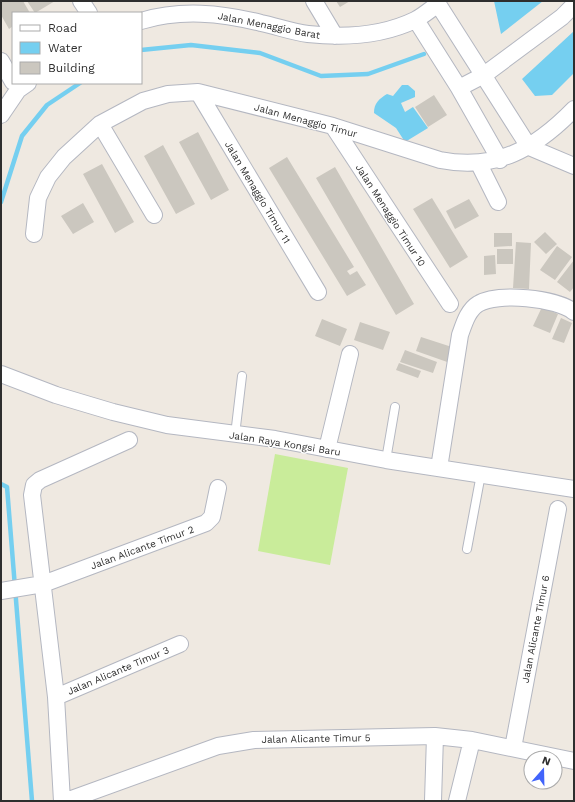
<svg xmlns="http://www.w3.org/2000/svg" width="575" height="802" viewBox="0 0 575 802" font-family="'Work Sans',sans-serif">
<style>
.pitch{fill:#c9ec9a}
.water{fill:#75cff0}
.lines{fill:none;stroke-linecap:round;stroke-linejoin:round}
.stream{stroke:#75cff0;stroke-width:4.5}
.building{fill:#cbc7bf}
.service-casing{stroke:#b4b7c1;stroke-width:10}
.minor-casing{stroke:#b4b7c1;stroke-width:18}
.service{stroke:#fff;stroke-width:8}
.minor{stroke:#fff;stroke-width:16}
.labels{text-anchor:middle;stroke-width:3;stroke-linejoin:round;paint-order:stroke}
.street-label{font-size:10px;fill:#2e2e2e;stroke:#fff}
</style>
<rect width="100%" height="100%" fill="#efe9e1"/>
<path class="pitch" d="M275 454 348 468 330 565 258 551Z"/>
<path class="water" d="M494 1H543L501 34Z
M574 31V73L552 95 535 96 522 79Z
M402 85H408L415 91V97L401 103 405 112 413 107 428 128 405 142 396 128 374 113C374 103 379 99 387 94L393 96Z"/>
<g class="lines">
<path class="stream" d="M141 50 191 45 260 53 321 76 368 74 424 54
M1 202 22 136 47 105 80 83
M1 484 7 487 32 801"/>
</g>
<path class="building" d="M1 1H23L30 13H13V26L9 29 1 15Z
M27 1H55L35 13Z
M336 1H350L340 7Z
M434 95 447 115 428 127 415 107Z
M198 132 229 190 211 200 179 142Z
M163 145 195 204 176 214 144 156Z
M287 157 354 267 347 271 350 275 357 271 366 285 347 296 269 168Z
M102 164 134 222 115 233 83 174Z
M335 167 414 304 396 315 316 178Z
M432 198 468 257 450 268 413 209Z
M469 199 479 216 455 229 446 211Z
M83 203 94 222 73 234 61 216Z
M545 232 557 244 546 254 534 242Z
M494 233H512V246L494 247Z
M516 242 531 243 529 289 513 288Z
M557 246 572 257 555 280 540 270Z
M497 249H513V264H497Z
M495 255 496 274 484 275V256Z
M574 260V287L570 292 557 282Z
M542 307 558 314 550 333 533 326Z
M561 318 572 323 564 343 552 339Z
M322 319 347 329 340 346 315 336Z
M360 322 390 332 383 350 354 340Z
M421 337 455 348 450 363 416 351Z
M405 350 437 362 433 373 400 362Z
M399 363 421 371 418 378 396 370Z"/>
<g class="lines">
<defs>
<path id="service" d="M235 435 242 376
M386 460 395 407
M467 549 481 474"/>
<path id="minor" d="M81 1 89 13
M314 1 335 36
M436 1 529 147 574 166
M416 20 459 88 500 160
M141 21C181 9 221 13 261 23 276 26 292 32 308 34 345 38 382 36 415 20 423 16 431 9 438 4
M1 61 13 82
M459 88 484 75 562 17 574 5
M198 92 318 292
M1 115 18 90 28 83
M100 124 154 215
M333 126 450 304
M479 164 498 202
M34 234 38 198 48 177 64 157 100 124 143 101 168 94 198 92 333 126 440 160C496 171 535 149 574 109
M1 374 56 395 113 412 167 425 275 439 386 460 574 489
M327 449 350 354
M439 468 460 335C464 324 468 310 478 304 497 292 557 298 574 312
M1 591 43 584 206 523 212 517 218 488
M56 697 180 644
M513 748 558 509
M62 801 56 697 32 495 34 485 40 480 129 440
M66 801 218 746 254 740 435 736 472 740 574 761
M433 801 435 736
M457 801 472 740"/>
</defs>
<use href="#service" class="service-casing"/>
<use href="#minor" class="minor-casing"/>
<use href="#service" class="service"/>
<use href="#minor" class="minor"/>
</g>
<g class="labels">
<g class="street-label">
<text transform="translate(269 25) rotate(11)" y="4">Jalan Menaggio Barat</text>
<text transform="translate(306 120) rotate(15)" y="4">Jalan Menaggio Timur</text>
<text transform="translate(258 192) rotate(59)" y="4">Jalan Menaggio Timur 11</text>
<text transform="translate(391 215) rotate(57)" y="4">Jalan Menaggio Timur 10</text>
<text transform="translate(285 443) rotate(9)" y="4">Jalan Raya Kongsi Baru</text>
<text transform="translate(142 547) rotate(-20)" y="4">Jalan Alicante Timur 2</text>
<text transform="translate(535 629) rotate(-79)" y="4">Jalan Alicante Timur 6</text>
<text transform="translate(118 670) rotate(-23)" y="4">Jalan Alicante Timur 3</text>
<text transform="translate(316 738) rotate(-1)" y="4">Jalan Alicante Timur 5</text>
</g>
</g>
<rect width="575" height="802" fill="none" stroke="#2e2e2e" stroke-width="4"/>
<rect x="12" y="12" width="130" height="72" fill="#ffffff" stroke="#ababab"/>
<rect x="20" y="25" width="20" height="6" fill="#ffffff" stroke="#ababab"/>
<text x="48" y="32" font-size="12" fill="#2e2e2e">Road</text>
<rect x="20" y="42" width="20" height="12" fill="#75cff0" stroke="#ababab"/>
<text x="48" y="52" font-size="12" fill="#2e2e2e">Water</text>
<rect x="20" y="62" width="20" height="12" fill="#cbc7bf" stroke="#ababab"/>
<text x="48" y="72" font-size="12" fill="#2e2e2e">Building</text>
<g transform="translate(543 770) rotate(20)"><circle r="19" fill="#ffffff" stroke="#ababab"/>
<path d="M0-3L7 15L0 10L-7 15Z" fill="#4264fb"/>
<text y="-6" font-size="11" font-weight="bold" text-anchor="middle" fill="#2e2e2e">N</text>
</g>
</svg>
